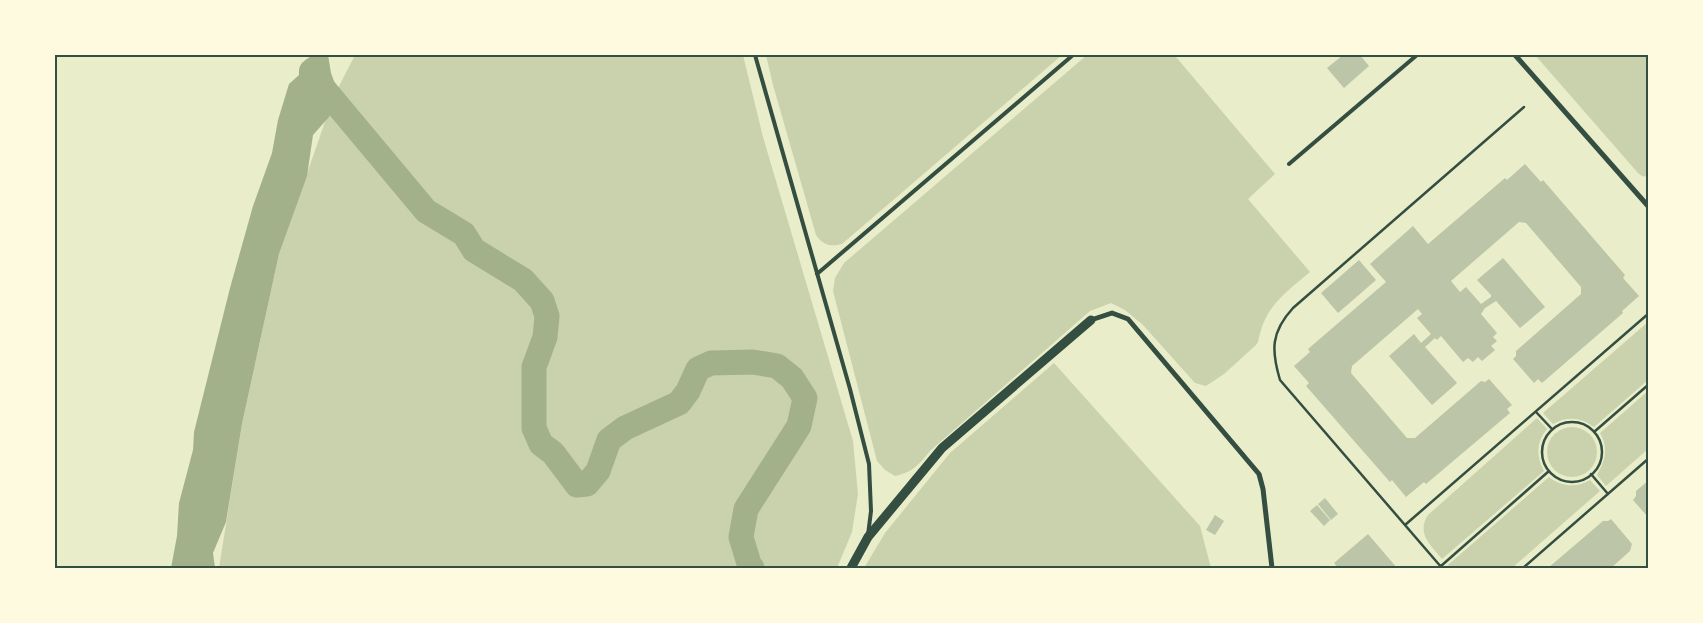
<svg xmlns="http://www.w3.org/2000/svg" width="1703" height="623" viewBox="0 0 1703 623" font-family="Karla,sans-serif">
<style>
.green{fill:#cad2ad}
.water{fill:#a3b18a}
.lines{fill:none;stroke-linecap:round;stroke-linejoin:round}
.river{stroke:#a3b18a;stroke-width:25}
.building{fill:#bcc5a7}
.path{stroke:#344e41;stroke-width:2.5}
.service{stroke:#344e41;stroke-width:4}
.minor{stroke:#344e41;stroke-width:5}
.tertiary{stroke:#344e41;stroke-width:9}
.neatline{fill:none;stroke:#344e41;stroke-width:2}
</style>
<rect width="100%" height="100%" fill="#e9edc9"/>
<path class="green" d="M355 55H743L763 137 853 441 858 494 852 532 837 568H219L242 424 279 254 334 96Z
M766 55H1062L842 244C830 247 823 245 816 235L773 85Z
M1087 55H1174L1176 57 1275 174 1248 199 1310 272C1283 295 1265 306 1258 342L1256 345 1224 374 1206 386 1195 383 1143 325 1125 310 1111 303 1090 311 931 450C919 464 914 472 895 476L885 470 877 461 833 291 835 278 844 263Z
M1535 55H1648V177L1642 176 1638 173Z
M1648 322V380L1594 427C1581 417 1567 416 1553 424L1543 413Z
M1054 363 1200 526 1211 568H864L885 533 950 453Z
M1648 391V449L1606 486 1597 475C1605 461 1609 448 1600 433Z
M1537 418 1547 429C1536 442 1536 457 1544 471L1442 559C1431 545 1416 534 1428 515Z
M1547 452a25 25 0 1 1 50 0a25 25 0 1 1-50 0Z
M1549 477C1561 487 1578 488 1590 480L1600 491 1512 568H1451L1448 565Z"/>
<path class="water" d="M313 55H328L331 73 339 95 329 117 313 135 307 176 279 254 242 424 226 522 213 553 215 568H171L177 536 179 503 193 450 194 432 230 288 253 206 272 153 278 120 289 84 299 75C298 63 304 61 313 55Z"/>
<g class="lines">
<path class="river" d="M314 77 426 211 464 234 474 250 523 280 542 301 547 316 545 337 534 367V428L541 444 553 453 577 485 587 484 598 471 609 440 625 428 679 403 688 391 698 369 711 363 753 362 777 366 792 378 805 398 799 426 746 509 741 537 750 567 752 568"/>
</g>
<path class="building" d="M1343 55H1360L1369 66 1344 88 1327 68Z
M1525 164 1541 182 1543 180 1625 275 1623 278 1639 296 1622 311 1623 313 1542 383 1538 379 1534 383 1513 359 1516 356V351L1581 294V287L1526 223 1519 222 1451 281 1460 292 1466 287 1481 304 1491 297V295L1477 280 1503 258 1545 307 1520 328 1496 301 1485 308 1481 314 1497 333 1493 337 1497 341 1491 346 1495 350 1482 361 1478 357 1473 362 1468 358 1463 362 1441 336 1437 340 1435 338 1425 347 1457 383 1432 405 1389 356 1414 334 1421 343 1431 334 1417 318 1422 314 1418 309 1352 366 1351 373 1407 438H1415L1481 381 1485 382 1489 379 1512 405 1507 409 1510 413 1426 484 1424 482 1406 497 1392 480 1390 482 1306 386 1309 383 1294 366 1310 352 1308 349 1386 282 1370 264 1413 226 1428 244 1505 178 1507 180Z
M1359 260 1376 280 1338 313 1321 293Z
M1648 481V517L1633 500 1636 496V491Z
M1325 498 1338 514 1331 520 1318 504Z
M1317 505 1330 520 1324 526 1310 511Z
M1215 515 1224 521 1215 535 1206 530Z
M1611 519 1632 544 1630 551 1611 568H1548L1603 521H1608Z
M1368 534 1397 568H1338L1334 563Z"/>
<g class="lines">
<path class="path" d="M1536 412 1552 429
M1542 452a30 30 0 1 1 60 0a30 30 0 1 1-60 0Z
M1594 432 1648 385
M1591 474 1608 494
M1405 525 1648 314
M1441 566 1549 471
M1442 568 1280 380C1271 350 1271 332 1293 308L1524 107
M1523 568 1648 459"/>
<path class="service" d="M755 55 850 389 869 464 871 511 868 535
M1289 164 1417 55
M817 274 1073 55"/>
<path class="minor" d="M1515 55 1648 206
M1091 320 1112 313 1128 319 1259 474 1263 489 1272 568"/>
<path class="tertiary" d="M851 568 868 537 942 448 1091 320"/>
</g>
<rect width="1703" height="623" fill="none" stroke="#fefae0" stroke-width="112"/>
<rect x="56" y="56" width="1591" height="511" class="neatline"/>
</svg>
